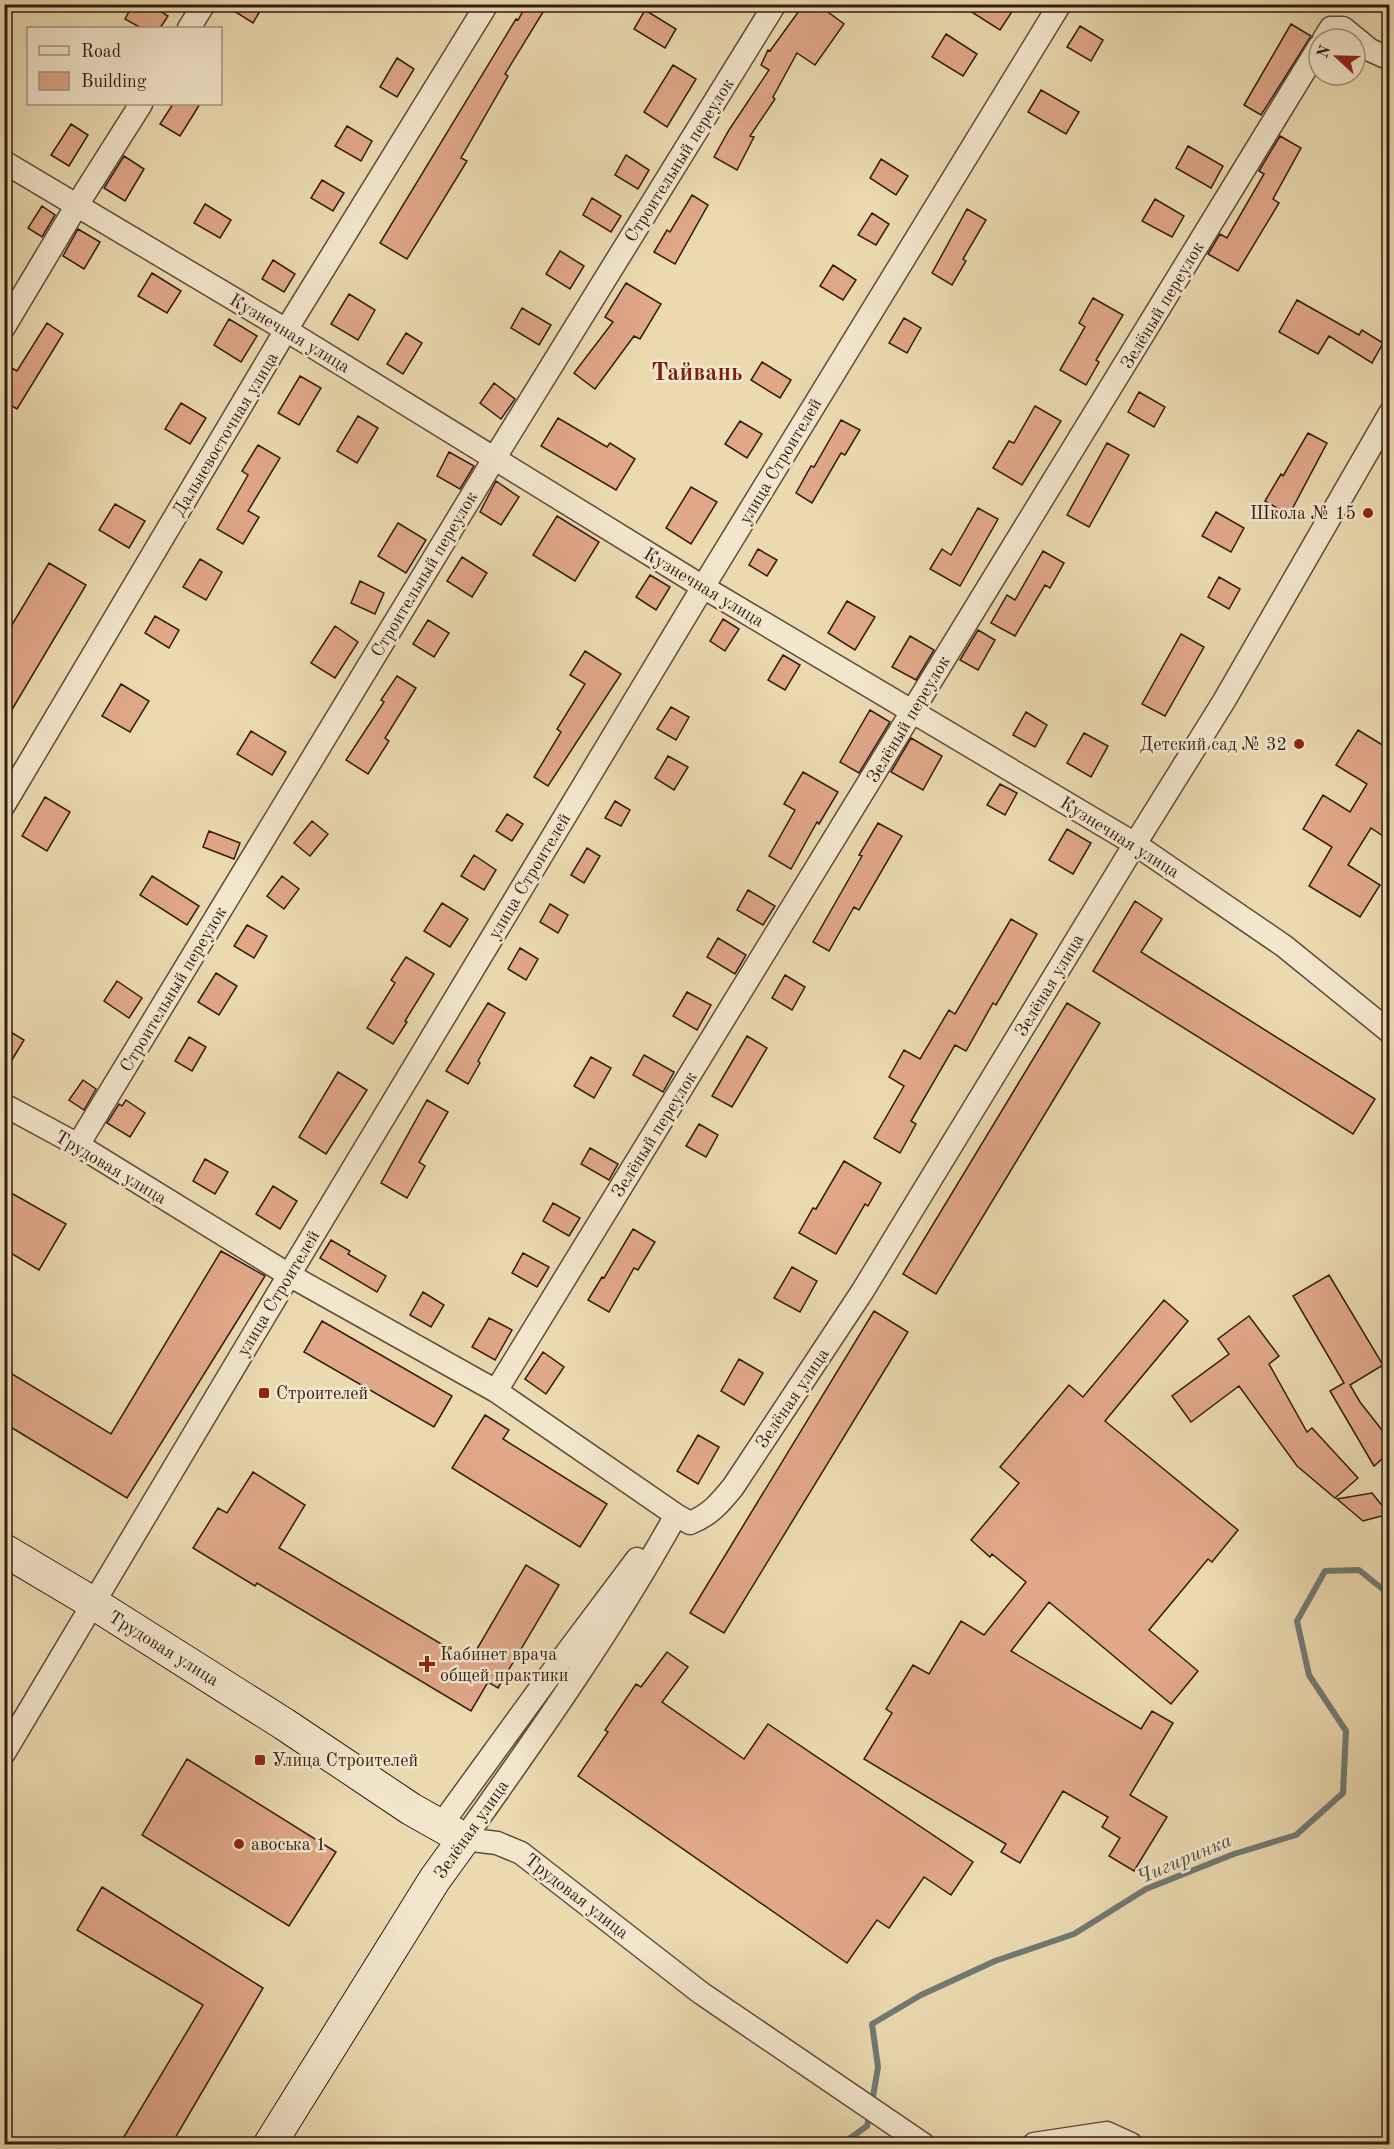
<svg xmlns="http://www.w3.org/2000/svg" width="1394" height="2149" viewBox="0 0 1394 2149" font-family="'Old Standard TT',serif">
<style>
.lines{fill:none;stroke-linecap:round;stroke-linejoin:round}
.stream{stroke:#717a74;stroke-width:6}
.building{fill:#e0a789;stroke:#321c13;stroke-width:1.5}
.street-casing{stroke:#604b3a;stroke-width:25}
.secondary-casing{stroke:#321c13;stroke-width:34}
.street{stroke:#f2e6cc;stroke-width:22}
.secondary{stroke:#f2e6cc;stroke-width:32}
.poi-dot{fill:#8f2418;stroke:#f2e6cc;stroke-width:2}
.labels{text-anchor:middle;stroke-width:5;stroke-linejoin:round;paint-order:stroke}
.street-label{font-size:18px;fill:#321c13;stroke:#f2e6cc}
.poi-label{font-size:18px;fill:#321c13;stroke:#f2e6cc;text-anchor:start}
.water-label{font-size:20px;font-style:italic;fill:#524b44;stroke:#f2e6cc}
.district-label{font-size:24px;font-weight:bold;fill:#7a1f14;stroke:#f2e6cc}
</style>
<rect width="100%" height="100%" fill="#ebd9b0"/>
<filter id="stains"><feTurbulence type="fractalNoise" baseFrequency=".00333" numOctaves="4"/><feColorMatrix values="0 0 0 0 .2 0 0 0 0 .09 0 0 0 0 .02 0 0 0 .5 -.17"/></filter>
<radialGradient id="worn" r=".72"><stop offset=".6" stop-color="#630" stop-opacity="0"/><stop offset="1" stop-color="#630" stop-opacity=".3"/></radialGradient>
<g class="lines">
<path class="stream" d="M872 2103 878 2067 872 2024 921 1995 995 1961 1074 1934 1146 1889 1234 1854 1296 1835 1343 1793 1346 1731 1309 1675 1297 1621 1325 1571 1359 1570 1390 1595
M842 2144 867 2126 870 2113"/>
</g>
<path class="building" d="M133 4H149L168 16 160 28H141L125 19Z
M223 4H264L253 23Z
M527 4H548L505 74 508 76 461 158 467 161 407 259 380 243 516 19 518 20Z
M804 4H817L844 24 815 65 797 53 773 97 775 99 750 136 754 137 737 170 714 157 729 130 769 70 761 65 768 50 770 51Z
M959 4H1017L1000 30Z
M645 10 676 29 665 48 634 29Z
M1291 24 1311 36 1261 115 1244 105Z
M1080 26 1103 40 1091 61 1067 47Z
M946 34 977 54 963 76 932 57Z
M397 58 414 69 397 97 380 87Z
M673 65 696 79 667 127 644 112Z
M1041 90 1079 112 1066 134 1028 112Z
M173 104H200L180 136 160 124Z
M71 124 88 135 69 166 51 155Z
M347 126 372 141 361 161 335 146Z
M1280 136 1301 148 1273 199 1279 203 1238 271 1208 254 1220 234 1227 238 1264 174 1259 171Z
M1188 146 1223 166 1211 188 1176 168Z
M626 155 649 170 638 189 615 175Z
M124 156 144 169 125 201 104 188Z
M881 159 908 176 896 195 870 178Z
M322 180 344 193 333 211 311 198Z
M692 195 708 205 675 264 654 252 667 230 670 232Z
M592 198 621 216 611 232 583 215Z
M1155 199 1184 216 1172 237 1142 221Z
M205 204 231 220 220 238 194 223Z
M42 206 55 215 42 237 28 228Z
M967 209 986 220 963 259 966 261 952 285 932 273Z
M872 213 889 224 876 245 858 235Z
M78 229 100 242 84 269 63 256Z
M560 251 584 266 570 289 546 274Z
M273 260 295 274 284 292 262 279Z
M833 265 856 280 843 300 820 286Z
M152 273 181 291 167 313 138 296Z
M626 283 661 304 640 339 634 336 595 389 574 373 613 322 605 317Z
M349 294 375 310 358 340 331 324Z
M1093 298 1123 315 1096 360 1099 362 1086 385 1060 370 1085 327 1079 323Z
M1297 300 1359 335 1362 330 1383 343 1372 363 1329 336 1318 354 1279 332Z
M522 308 551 325 539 345 511 328Z
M904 318 921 328 907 353 889 343Z
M229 319 257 336 241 362 214 345Z
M47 323 63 334 17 409 4 401V381L12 368 17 371Z
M406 333 422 343 403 374 387 364Z
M762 362 791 380 780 398 751 380Z
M300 376 321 388 299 425 278 413Z
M494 383 515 399 501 419 480 403Z
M1139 392 1165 407 1154 427 1128 412Z
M181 403 206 418 190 444 165 429Z
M1035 406 1061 421 1022 485 993 468 1009 441 1014 443Z
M358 416 378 428 357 463 337 451Z
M558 418 607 447 610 443 635 459 616 490 541 446Z
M841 420 860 430 845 455 841 453 812 503 796 493 811 466 814 467Z
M740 421 762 434 747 458 725 444Z
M1308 433 1327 443 1289 515 1265 501 1281 474 1283 476Z
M1107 443 1129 455 1089 527 1067 515Z
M258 445 280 458 248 511 259 517 243 544 217 529 248 475 242 471Z
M449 452 474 466 460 489 437 476Z
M496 481 519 497 501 525 480 512Z
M691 487 717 502 691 544 666 528Z
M115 504 145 521 129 548 99 530Z
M978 508 998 519 960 586 930 569 942 549 951 555Z
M1216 512 1244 528 1231 552 1202 536Z
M557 516 599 542 575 581 533 555Z
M398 523 426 540 406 573 378 556Z
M758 549 777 560 767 576 749 565Z
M1043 551 1064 563 1050 588 1045 585 1015 636 991 623 1007 595 1015 600Z
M462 557 487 573 472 597 447 581Z
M200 559 222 572 206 600 183 587Z
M49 563 86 585 4 723V638Z
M650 575 670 587 656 610 636 597Z
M1219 577 1240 589 1229 609 1208 597Z
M360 581 384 593 375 614 351 603Z
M847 601 875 617 855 650 828 633Z
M155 616 179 630 169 648 145 633Z
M723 619 739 629 725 651 710 641Z
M428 620 449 633 434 657 413 644Z
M335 626 358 642 335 678 311 663Z
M978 630 995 640 978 670 960 660Z
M1181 634 1204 647 1165 716 1142 704Z
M910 636 934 650 916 680 892 667Z
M585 651 621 674 548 786 534 777 561 732 557 729 585 684 570 675Z
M783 655 800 665 785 690 768 680Z
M397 676 416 688 385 738 389 741 368 774 346 760 384 702 381 700Z
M121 684 149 701 130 732 102 716Z
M671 707 689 717 676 740 657 729Z
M870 710 890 722 859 773 840 762Z
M1026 712 1047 725 1035 747 1013 735Z
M1358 730 1389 749V840L1371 828 1348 865 1380 885 1360 917 1309 886 1332 847 1303 829 1323 795 1350 812 1367 784 1336 765Z
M251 731 286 752 272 775 237 754Z
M1084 733 1108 746 1091 777 1067 763Z
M911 738 942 756 923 790 891 772Z
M668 756 688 767 674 790 655 778Z
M803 772 838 792 819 824 817 822 791 869 769 856 795 810 784 804Z
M1000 784 1017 793 1005 815 987 805Z
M45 797 70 812 47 851 22 836Z
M615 801 630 810 621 826 605 818Z
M507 814 523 824 512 841 496 831Z
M312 821 328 834 310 856 294 843Z
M878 823 902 836 859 910 854 907 829 951 813 942 862 856 859 855Z
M1067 829 1091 843 1073 874 1049 860Z
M209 831 240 843 234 859 203 847Z
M587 848 600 856 584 883 571 875Z
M474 855 496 870 484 890 461 876Z
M152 876 199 906 187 925 140 895Z
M282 876 299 889 284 909 267 896Z
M748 890 775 906 763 925 737 910Z
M1135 901 1162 919 1141 952 1375 1099 1353 1134 1093 971Z
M442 903 468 919 450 947 424 931Z
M550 904 568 915 558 933 540 922Z
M1011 919 1037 934 996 1005 993 1003 966 1051 955 1045 911 1121 916 1124 900 1153 874 1138 904 1086 889 1077 904 1050 920 1059 949 1010 955 1014Z
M247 925 267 936 254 958 234 946Z
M718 938 746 955 735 974 707 957Z
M520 948 538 959 526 980 508 969Z
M406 957 434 974 405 1021 407 1022 393 1044 367 1028 395 983 391 980Z
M216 973 237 986 219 1015 198 1002Z
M785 975 805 987 792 1010 772 998Z
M117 981 142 998 129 1018 104 1001Z
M687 992 711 1005 697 1030 673 1016Z
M488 1003 505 1013 478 1061 480 1063 468 1084 446 1071Z
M1067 1003 1100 1023 936 1294 903 1274Z
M4 1028 24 1040 4 1073Z
M747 1036 767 1048 732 1107 712 1096Z
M189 1037 206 1047 192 1071 175 1061Z
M644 1055 674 1072 663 1092 633 1075Z
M591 1057 611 1068 594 1098 574 1086Z
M338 1072 367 1090 326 1154 299 1137Z
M83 1080 96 1089 84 1110 69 1100Z
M126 1100 145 1113 130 1137 107 1123 119 1104 122 1106Z
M427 1100 448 1112 419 1162 425 1166 407 1198 381 1183Z
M699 1124 718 1135 706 1157 686 1146Z
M590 1148 618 1164 609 1180 581 1164Z
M205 1159 228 1172 215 1194 193 1181Z
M844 1161 881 1183 868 1206 865 1204 836 1254 799 1233 813 1208 816 1209Z
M273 1186 297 1201 280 1229 256 1214Z
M4 1189 66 1224 39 1270 4 1249V1243L11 1233 4 1229Z
M553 1203 580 1218 569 1236 543 1221Z
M633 1229 655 1242 638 1270 634 1268 609 1312 588 1300 602 1277 604 1278Z
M331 1240 350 1251 348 1254 386 1276 377 1292 320 1258Z
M221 1251 265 1276 127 1498 4 1423V1369L111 1434Z
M523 1253 549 1267 537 1287 512 1273Z
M792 1267 817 1281 800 1312 774 1298Z
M1329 1275 1383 1365 1350 1385 1360 1402 1389 1439V1453L1374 1466 1330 1391 1344 1383 1293 1296Z
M423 1292 444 1305 431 1327 410 1315Z
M1164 1300 1188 1321 1105 1421 1238 1530 1212 1562 1208 1559 1149 1630 1198 1671 1171 1704 1049 1602 1011 1651 1141 1729 1152 1711 1173 1723 1130 1795 1167 1817 1134 1871 1109 1856 1120 1838 1102 1827 1108 1817 1063 1791 1020 1863 1001 1852 1006 1844 864 1759 892 1713 886 1709 913 1665 929 1674 961 1621 984 1635 1026 1582 992 1554 990 1557 971 1540 1019 1483 1000 1467 1069 1385 1083 1397Z
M874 1311 908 1332 724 1633 690 1613Z
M1249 1316 1279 1356 1269 1364 1307 1432 1312 1428 1358 1478 1335 1498 1297 1466 1239 1386 1191 1422 1172 1396 1229 1354 1218 1339Z
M489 1318 512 1330 495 1360 472 1347Z
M322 1321 452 1396 434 1427 304 1352Z
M543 1352 564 1367 546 1394 525 1379Z
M739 1359 763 1373 744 1405 721 1391Z
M485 1415 509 1430 503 1439 607 1504 580 1547 452 1468Z
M698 1435 719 1447 698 1484 677 1471Z
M253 1472 305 1505 279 1548 470 1661 526 1565 559 1585 498 1688 488 1682 471 1711 257 1583 255 1586 193 1548 218 1508 227 1513Z
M1372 1493 1389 1514 1363 1521 1337 1499Z
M667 1652 688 1667 662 1702 744 1759 768 1724 973 1862 951 1895 924 1877 889 1928 877 1920 847 1963 578 1776 608 1732 605 1730 636 1684 641 1687Z
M187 1759 336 1852 289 1926 142 1835Z
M102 1887 263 1988 171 2145H119L203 2005 77 1930Z"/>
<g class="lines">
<defs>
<path id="street" d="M189 28 204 4
M1324 39 1331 28H1343L1370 50 1390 59
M4 162 286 330 703 587 1135 844 1284 946 1390 1032
M4 327 77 205 141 104
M4 805 286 330 487 4
M4 1105 78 1145 289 1275 496 1391 676 1515 690 1523C710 1515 720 1503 733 1487L862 1292 1135 844 1224 701 1390 413
M78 1145 494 459 775 4
M496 1391 1319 47
M676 1515C614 1627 538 1735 464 1839L497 1843 521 1853 701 1993 923 2144
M4 1753 289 1275 703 587 1060 4
M441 1825 550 1675 637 1559
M1034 2144 1107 2133 1131 2144"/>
<path id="secondary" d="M4 1550 93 1603 284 1724 411 1809 464 1839 435 1879 270 2144"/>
</defs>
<use href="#street" class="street-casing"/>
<use href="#secondary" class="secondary-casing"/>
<use href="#street" class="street"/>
<use href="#secondary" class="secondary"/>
</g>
<g class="poi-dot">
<circle cx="1368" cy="513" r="6"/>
<circle cx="1299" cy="744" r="6"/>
<rect x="258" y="1387" width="12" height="12" rx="3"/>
<path d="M424 1655h6v6h6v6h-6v6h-6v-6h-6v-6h6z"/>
<rect x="254" y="1754" width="12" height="12" rx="3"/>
<circle cx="239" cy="1844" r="6"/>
</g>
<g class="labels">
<g class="street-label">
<text transform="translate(679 160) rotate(-58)" y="6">Строительный переулок</text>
<text transform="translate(1162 305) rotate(-59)" y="6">Зелёный переулок</text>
<text transform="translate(290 333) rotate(31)" y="6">Кузнечная улица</text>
<text transform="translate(225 434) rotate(-59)" y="6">Дальневосточная улица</text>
<text transform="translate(780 461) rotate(-59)" y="6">улица Строителей</text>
<text transform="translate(424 574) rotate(-59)" y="6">Строительный переулок</text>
<text transform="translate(704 587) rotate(31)" y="6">Кузнечная улица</text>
<text transform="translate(908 719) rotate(-59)" y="6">Зелёный переулок</text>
<text transform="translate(1120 837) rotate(32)" y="6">Кузнечная улица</text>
<text transform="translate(529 876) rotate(-59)" y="6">улица Строителей</text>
<text transform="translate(1049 985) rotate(-59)" y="6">Зелёная улица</text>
<text transform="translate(173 989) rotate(-59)" y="6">Строительный переулок</text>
<text transform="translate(654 1134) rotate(-58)" y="6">Зелёный переулок</text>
<text transform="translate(111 1167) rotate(31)" y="6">Трудовая улица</text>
<text transform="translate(278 1293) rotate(-59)" y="6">улица Строителей</text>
<text transform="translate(792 1398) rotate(-56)" y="6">Зелёная улица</text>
<text transform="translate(164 1648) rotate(32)" y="6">Трудовая улица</text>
<text transform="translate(471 1829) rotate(-55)" y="6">Зелёная улица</text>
<text transform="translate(577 1896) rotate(38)" y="6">Трудовая улица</text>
</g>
<g class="poi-label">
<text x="1356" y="519" text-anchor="end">Школа № 15</text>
<text x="1287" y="750" text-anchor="end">Детский сад № 32</text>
<text x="276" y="1399">Строителей</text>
<text x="440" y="1660">Кабинет врача<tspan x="440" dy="21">общей практики</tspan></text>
<text x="272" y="1766">Улица Строителей</text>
<text x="251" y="1850">авоська 1</text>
</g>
<g class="water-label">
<text transform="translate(1184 1858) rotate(-23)" y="7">Чигиринка</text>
</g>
<g class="district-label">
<text x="697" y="380">Тайвань</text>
</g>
</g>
<rect width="1394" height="2149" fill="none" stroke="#ebd9b0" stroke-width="24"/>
<rect x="6" y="6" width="1382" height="2137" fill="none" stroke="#321c13" stroke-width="3"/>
<rect x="12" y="12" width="1370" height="2125" fill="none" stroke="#321c13" stroke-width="1.5"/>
<rect x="27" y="27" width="195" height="78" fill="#f2e6cc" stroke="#a59582" stroke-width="1.5"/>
<rect x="39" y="46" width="30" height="9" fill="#f2e6cc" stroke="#a59582" stroke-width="1.5"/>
<text x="81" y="57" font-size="18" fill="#321c13">Road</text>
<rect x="39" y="72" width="30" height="18" fill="#e0a789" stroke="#a59582" stroke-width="1.5"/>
<text x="81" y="87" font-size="18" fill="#321c13">Building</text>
<g transform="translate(1337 57) rotate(292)"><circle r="28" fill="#f2e6cc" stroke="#a59582" stroke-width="1.5"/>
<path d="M0-4.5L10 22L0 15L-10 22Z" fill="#8f2418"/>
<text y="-9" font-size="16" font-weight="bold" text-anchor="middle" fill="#321c13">N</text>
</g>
<rect width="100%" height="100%" filter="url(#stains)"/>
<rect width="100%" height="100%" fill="url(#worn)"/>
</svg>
